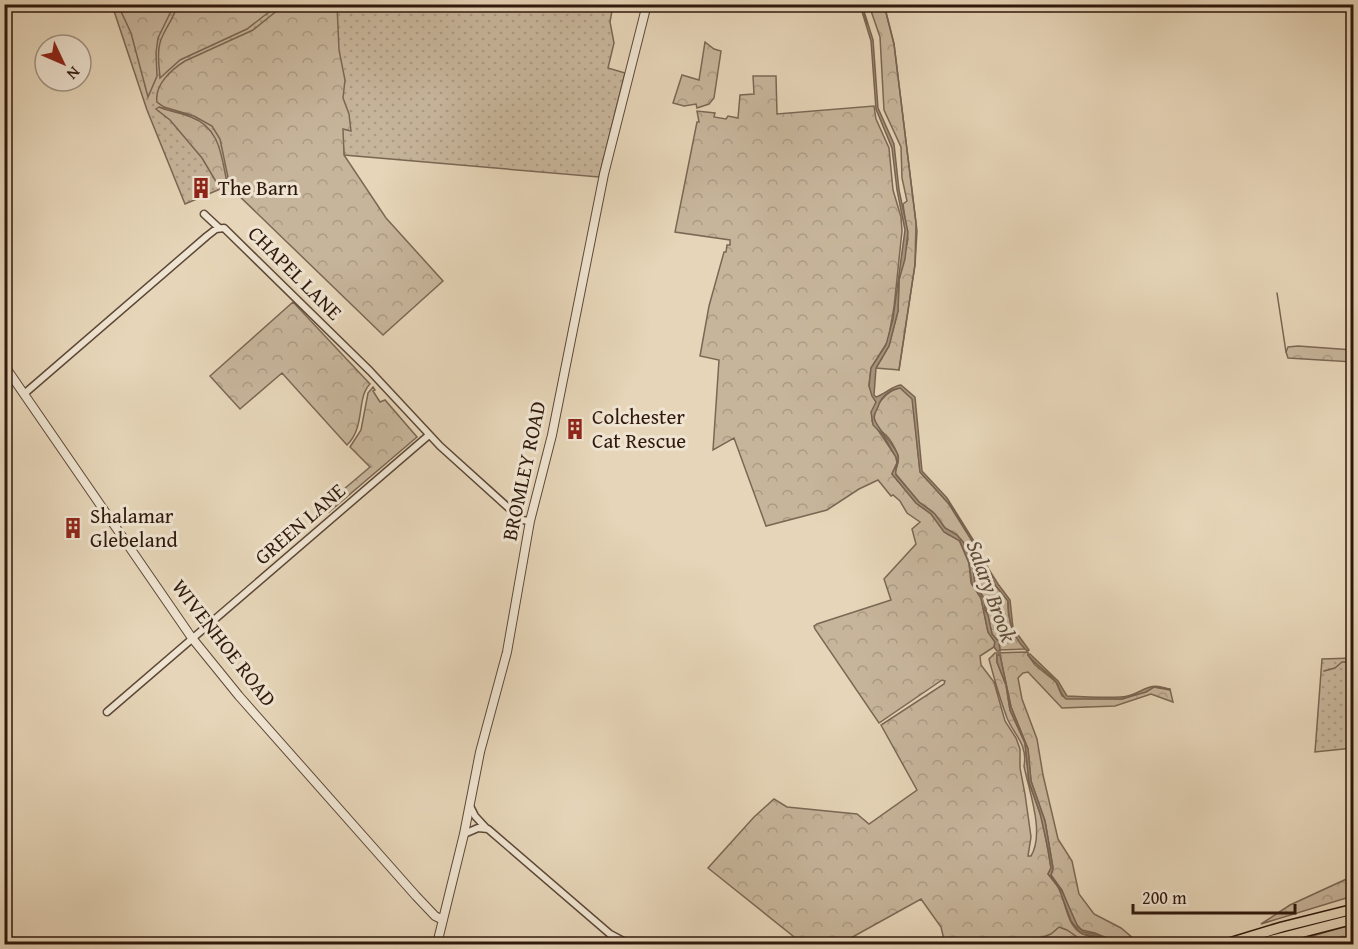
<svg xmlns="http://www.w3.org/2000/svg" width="1358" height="949" viewBox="0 0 1358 949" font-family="'Gentium Book Plus',serif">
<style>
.grass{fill:url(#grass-dots);stroke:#7b6754;stroke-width:1.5}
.forest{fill:url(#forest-crowns);stroke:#7b6754;stroke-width:1.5}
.water{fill:#a8957e;stroke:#786350;stroke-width:1.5}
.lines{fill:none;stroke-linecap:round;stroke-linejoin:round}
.stream{stroke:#786350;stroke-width:1.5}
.minor-casing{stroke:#5d4837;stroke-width:9}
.tertiary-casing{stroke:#5d4837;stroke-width:10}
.trunk-casing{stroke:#2f190c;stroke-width:12}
.minor{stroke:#efe4d1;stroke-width:6}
.tertiary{stroke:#efe4d1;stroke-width:8}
.trunk{stroke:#e6d5b8;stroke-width:9}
.labels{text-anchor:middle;stroke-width:6;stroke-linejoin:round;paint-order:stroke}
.poi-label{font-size:21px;fill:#2f190c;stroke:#efe4d1;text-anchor:start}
.street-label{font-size:21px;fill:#2f190c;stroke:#efe4d1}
.water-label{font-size:22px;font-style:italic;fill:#5f4b3a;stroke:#efe4d1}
</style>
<defs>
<pattern id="grass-dots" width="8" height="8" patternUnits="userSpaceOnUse" patternTransform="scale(1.5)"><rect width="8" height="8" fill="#c7b59b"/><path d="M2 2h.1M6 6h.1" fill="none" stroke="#ab9b84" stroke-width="1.8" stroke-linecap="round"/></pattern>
<pattern id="forest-crowns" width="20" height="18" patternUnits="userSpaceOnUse" patternTransform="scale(1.5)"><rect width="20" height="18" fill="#c7b59b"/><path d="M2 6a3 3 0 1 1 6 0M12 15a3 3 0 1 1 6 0" fill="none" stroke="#ab9b84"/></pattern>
</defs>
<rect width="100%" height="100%" fill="#e6d5b8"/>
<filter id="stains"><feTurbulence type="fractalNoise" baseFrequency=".00333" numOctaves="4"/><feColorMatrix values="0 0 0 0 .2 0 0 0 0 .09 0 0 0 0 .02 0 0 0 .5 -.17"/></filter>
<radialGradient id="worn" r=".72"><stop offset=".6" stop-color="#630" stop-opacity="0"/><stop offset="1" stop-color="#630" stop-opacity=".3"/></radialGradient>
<path class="grass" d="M112 5H613L610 22 614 43 608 68 625 73 599 177 344 155 342 128 239 181 185 204 147 110Z
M1353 658V748L1315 752 1322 659Z"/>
<path class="forest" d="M118 5H174L158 38 156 53 157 76 148 97 131 33Z
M177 5V4L278 5 247 29 180 60 160 78C159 64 156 48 163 35 168 24 175 16 177 5Z
M284 5H337L339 50 345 80 343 98 349 114 351 131 343 129 344 155 386 218 443 281 383 335 230 187 220 139 212 126 194 116 164 107 157 102C154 85 172 69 185 61L253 30Z
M869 5H884L894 44 916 223 915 264 899 370 876 368 889 346 898 311 899 280 908 239 903 204 907 201 902 178 901 147 884 110 880 37Z
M705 42 714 49 721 51 714 98 709 104 697 108 696 104 684 106 673 103 682 75 699 80Z
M753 76H776L777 114 874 106 876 119 889 148 893 190 901 217 902 231 894 307 888 341 871 368 869 386 876 402 872 421 896 457 897 463 892 474 916 503 931 514 946 533 959 540 969 563 971 583 981 598 988 632 995 642 994 647 980 656 981 665 994 682 1005 721 1016 738 1020 749V768L1025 794 1031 837 1028 856H1031C1045 833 1029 791 1024 766 1028 744 1014 735 1007 718 1000 699 994 678 989 659L995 653 1028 652V655L1035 665 1056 682 1062 696 1068 698 1122 699 1154 687 1170 689 1173 702 1151 694 1115 706 1062 708 1028 672 1023 673 1018 678 1022 699 1037 739 1043 775 1058 839 1072 861 1079 894 1094 914 1121 928 1140 944H1121L1095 933 1082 930 1075 923 1062 890 1051 875 1053 868 1045 821 1031 781 1028 749 1011 707 1000 655H997V662L1006 685 1010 710 1025 743 1029 782 1043 822 1051 868 1048 874C1052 879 1057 884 1059 889 1066 903 1067 927 1083 934 1094 939 1102 937 1114 944H1088L1082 942 1081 944H945L941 927 921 899 840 944H803L708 868 754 817 774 799 787 807 857 814 869 824 917 790 881 725 944 684 945 681 942 680 879 723 815 629 814 626 817 624 891 600 884 579 916 544 912 529 920 522 907 513 900 501 893 495 891 496 878 480 859 489 827 510 766 526 734 438 713 450 719 360 700 356 709 306 724 252H726L727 245H730V240L675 232 697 122H699L697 111 715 113 714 117 726 119 728 116 738 118 740 95 754 94Z
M159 107C169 111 180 113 191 117 222 129 221 158 228 187L221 190 202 158 170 120 156 109Z
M293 302 370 384C356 398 366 426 347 445L282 373 240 409 210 376Z
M1298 346 1353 350V362L1288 358 1286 352 1288 347Z
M373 387 375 390 373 391 380 402 385 400 417 437 329 512 324 506 370 467 350 447 361 430 368 393Z
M902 388 913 399V403L920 472 949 504 984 560 996 586 1008 600C1007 620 1012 635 1025 649L1000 650 999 642 992 634 983 596 975 586 971 562 963 542 957 535 945 528 933 512 919 502 895 473C896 467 900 462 898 455 895 448 891 440 886 435 882 432 878 429 876 425 869 410 887 388 902 388Z
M1353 876V896L1261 924 1290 905Z
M1353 924V936L1289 943Z"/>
<path class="water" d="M860 5H862L873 40 878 108 894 144 899 190 908 232 905 259 899 280 898 311 889 346 876 368 874 395 876 397C885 394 892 386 901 385L915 397 922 471 947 498 984 557 988 568 998 584 1010 600 1013 628 1029 650 1027 651C1012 637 1008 620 1008 601L996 586 984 560 949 504 920 472 912 399 900 388C891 389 882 396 879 404 878 409 874 413 874 417 874 425 892 442 897 453 901 462 894 467 896 475L919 502 935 514 945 528 957 535 963 542 973 567 975 586 984 599 985 610 988 615 992 634 999 642 1000 651H997L994 647 995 642 988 632 981 598 972 584 969 563 960 541 944 532 931 514 916 503 892 474 897 463 896 457 883 435 873 425 871 412 876 402 872 396 869 386 871 368 886 345 893 319 905 230 897 190 892 148 876 109 871 41Z
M1030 654 1058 681 1067 696C1085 697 1103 698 1121 697 1143 696 1145 679 1170 690L1154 687 1146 692 1122 699H1066C1060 694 1060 688 1056 682 1048 672 1036 666 1028 655Z
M997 655H1000L1011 707 1028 749 1031 781 1045 821 1053 868 1051 875 1062 891 1078 927 1084 932 1095 934 1120 944H1114L1095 936 1083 934 1078 930 1071 921 1059 888 1048 874 1051 868 1048 849 1040 813 1029 782 1025 743 1010 710 1006 685 997 662Z"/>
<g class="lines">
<path class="stream" d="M884 4 894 44 917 231 915 265 899 370
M864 14 867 24
M1277 293 1286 352
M1324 671 1335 668 1342 662H1354
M1059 927 1067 930 1086 943
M1024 944 1051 934 1058 928"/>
<defs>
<path id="minor" d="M204 214 219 228
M24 394 207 236 216 229 224 228 370 371 440 446 522 520 530 521
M107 712 429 435
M470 806 475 816 487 829
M464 834 478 828 488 829 610 934 629 944"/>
<path id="tertiary" d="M4 365 192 638 239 696 416 896 435 916 443 920
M437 944 464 834 480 752 507 652 530 521 552 435 604 174 647 4"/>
<path id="trunk" d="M1226 944 1282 927 1354 909
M1257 944 1354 919"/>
</defs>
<use href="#minor" class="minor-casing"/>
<use href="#tertiary" class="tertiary-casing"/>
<use href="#trunk" class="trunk-casing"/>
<use href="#minor" class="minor"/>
<use href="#tertiary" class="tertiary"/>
<use href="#trunk" class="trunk"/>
</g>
<defs>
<symbol id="building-bare" viewBox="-9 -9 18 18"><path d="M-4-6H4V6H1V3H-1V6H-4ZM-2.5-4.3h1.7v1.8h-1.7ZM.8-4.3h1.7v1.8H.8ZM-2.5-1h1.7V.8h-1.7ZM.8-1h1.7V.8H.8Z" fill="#8f2418" stroke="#efe4d1" stroke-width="2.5" paint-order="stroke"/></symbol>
</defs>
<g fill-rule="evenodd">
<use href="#building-bare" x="186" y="173" width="30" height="30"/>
<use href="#building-bare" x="560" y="414" width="30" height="30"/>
<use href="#building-bare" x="58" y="513" width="30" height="30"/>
</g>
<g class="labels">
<g class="poi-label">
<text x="218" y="195">The Barn</text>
<text x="592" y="424">Colchester<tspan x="592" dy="24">Cat Rescue</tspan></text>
<text x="90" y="523">Shalamar<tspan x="90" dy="24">Glebeland</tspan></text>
</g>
<g class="street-label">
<text transform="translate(295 273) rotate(45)" y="7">CHAPEL LANE</text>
<text transform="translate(524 471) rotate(-78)" y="7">BROMLEY ROAD</text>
<text transform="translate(300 524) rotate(-41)" y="7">GREEN LANE</text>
<text transform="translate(224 643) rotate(52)" y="7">WIVENHOE ROAD</text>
</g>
<g class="water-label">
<text transform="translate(992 591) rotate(70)" y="8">Salary Brook</text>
</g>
</g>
<rect width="1358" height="949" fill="none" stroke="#e6d5b8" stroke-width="24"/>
<rect x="6" y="6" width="1346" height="937" fill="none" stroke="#2f190c" stroke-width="3"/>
<rect x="12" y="12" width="1334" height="925" fill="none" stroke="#2f190c" stroke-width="1.5"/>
<g transform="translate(63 63) rotate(134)"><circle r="28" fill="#efe4d1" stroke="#a29382" stroke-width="1.5"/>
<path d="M0-4.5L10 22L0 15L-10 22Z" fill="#8f2418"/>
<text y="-9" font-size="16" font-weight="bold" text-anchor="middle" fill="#2f190c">N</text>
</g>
<path d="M1133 904v9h162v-9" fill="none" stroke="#2f190c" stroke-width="3"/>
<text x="1142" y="904" font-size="18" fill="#2f190c" stroke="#efe4d1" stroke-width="4.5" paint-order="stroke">200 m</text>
<rect width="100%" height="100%" filter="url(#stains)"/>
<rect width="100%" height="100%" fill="url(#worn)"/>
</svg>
